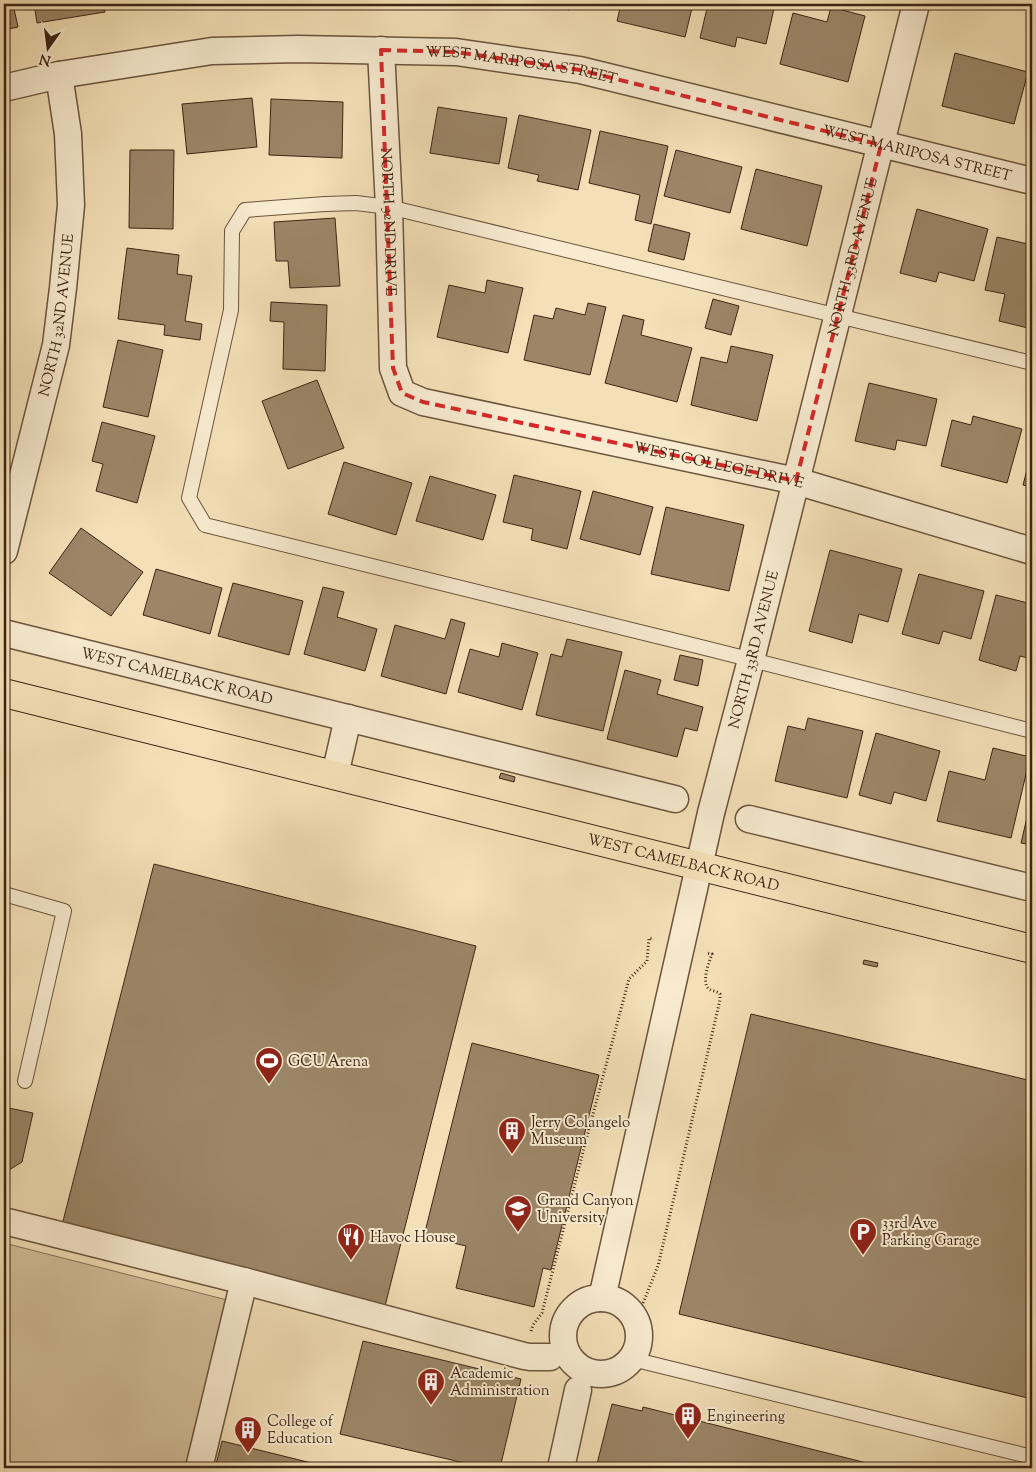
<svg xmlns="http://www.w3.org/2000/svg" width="1036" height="1472" viewBox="0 0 1036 1472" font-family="'Sorts Mill Goudy',serif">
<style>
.green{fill:#d5c09b;stroke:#897257}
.building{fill:#9c8668;stroke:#3d2513}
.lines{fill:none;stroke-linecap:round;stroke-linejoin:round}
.lane-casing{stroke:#6b543c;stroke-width:16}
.street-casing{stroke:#6b543c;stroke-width:29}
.primary-casing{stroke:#3d2513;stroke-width:30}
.path{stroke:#3d2513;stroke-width:3;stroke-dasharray:1 2.5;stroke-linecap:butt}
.lane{stroke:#f8ebd0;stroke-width:14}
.street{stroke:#f8ebd0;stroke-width:26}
.primary{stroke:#f4e0b7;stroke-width:28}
.marked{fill:none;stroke:#d62828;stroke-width:4;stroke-dasharray:10 6;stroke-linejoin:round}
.labels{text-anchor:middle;stroke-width:4;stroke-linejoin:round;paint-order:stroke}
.street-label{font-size:15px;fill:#3d2513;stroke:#f8ebd0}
.poi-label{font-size:15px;fill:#3d2513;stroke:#f8ebd0;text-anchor:start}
</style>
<rect width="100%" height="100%" fill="#f4e0b7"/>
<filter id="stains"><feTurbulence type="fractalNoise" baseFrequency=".004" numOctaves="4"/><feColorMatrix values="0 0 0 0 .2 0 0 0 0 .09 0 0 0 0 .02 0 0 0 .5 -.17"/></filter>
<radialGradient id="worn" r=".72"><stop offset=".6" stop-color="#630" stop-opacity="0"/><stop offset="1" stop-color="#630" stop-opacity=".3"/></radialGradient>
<path class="green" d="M4 1243 239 1303 199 1468H4Z"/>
<path class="building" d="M4 4H13L18 27 4 30Z
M34 4H104L105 12 37 23Z
M541 4H571L569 10Z
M621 4H693L685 37 617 21Z
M708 4H775L766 44 737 37 735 47 700 38Z
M831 7 865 16 848 82 780 64 793 13 827 22Z
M955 53 1028 72 1014 124 942 106Z
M252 98 257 147 187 154 182 104Z
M271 99 343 102 342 158 269 155Z
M438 107 507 118 499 164 430 153Z
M519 115 591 130 578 190 537 181 539 175 508 168Z
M600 131 668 146 651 224 635 220 640 195 589 183Z
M130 150H174L173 229 129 228Z
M676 150 742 167 730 213 664 196Z
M756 169 822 186 807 246 741 229Z
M917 209 988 229 974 281 939 272 936 282 900 273Z
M335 218 340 286 290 288 288 261H276L274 222Z
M654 224 690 233 684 260 648 251Z
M997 237 1032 245 1031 258H1032V329L999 321 1005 294 985 290Z
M127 248 179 255 177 274 192 276 185 321 202 324 200 340 164 335 165 325 118 319Z
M487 280 523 288 508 353 437 337 449 285 485 293Z
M713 299 739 306 731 335 705 328Z
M271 302 327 305 325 371 283 369 284 322 270 321Z
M588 303 606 307 590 375 524 360 534 315 553 319 556 308 585 315Z
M623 315 644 320 641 335 692 348 677 402 605 383Z
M118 340 163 350 148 417 103 407Z
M731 346 773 355 757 421 691 405 701 357 727 363Z
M317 380 344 448 288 469 262 401Z
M869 383 937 399 926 446 897 440 895 450 855 441Z
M973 416 1022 429 1007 483 941 466 952 420 971 425Z
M102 422 155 436 137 503 96 491 103 464 92 461Z
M1032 451V488L1023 485Z
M344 462 412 483 396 535 328 514Z
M514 475 581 491 567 549 531 540 533 529 503 522Z
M430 476 496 495 483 540 416 521Z
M593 491 653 507 640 555 580 539Z
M666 507 744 525 729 591 651 574Z
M81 528 143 572 111 616 49 573Z
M830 550 902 569 888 622 859 614 852 643 809 631Z
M156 569 222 588 210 634 143 615Z
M919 574 984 591 971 639 943 631 939 644 902 634Z
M233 583 303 601 289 655 218 636Z
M323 587 344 592 337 617 377 629 365 671 304 654Z
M996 595 1032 604V659L1020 656 1016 671 979 660Z
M451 619 465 623 446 694 381 676 395 625 445 639Z
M567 639 622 652 603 731 536 715 551 654 562 657Z
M502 643 538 653 522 710 458 692 470 649 499 657Z
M680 655 703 660 698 686 674 680Z
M625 670 661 680 657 694 703 707 697 731 685 728 677 757 607 739Z
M808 718 863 731 847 798 775 781 788 726 805 730Z
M876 733 940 751 926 801 894 792 891 804 859 795Z
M993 748 1030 757 1011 838 937 821 949 771 985 780Z
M501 773 515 777 514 782 499 778Z
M1032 796V845L1021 843Z
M154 864 476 946 385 1306 62 1225Z
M864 960 878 963 877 967 863 964Z
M751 1014 1032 1081V1399L679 1314Z
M472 1043 599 1075 551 1270 543 1268 534 1307 456 1288 466 1246 424 1236Z
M4 1107 33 1113 22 1162 4 1173Z
M363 1341 521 1379 500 1468H486L340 1434Z
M612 1404 642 1411 643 1407 887 1468H596Z
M222 1441 332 1468H215Z"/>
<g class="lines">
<defs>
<path id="lane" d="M1032 363 389 207 356 203 325 204 245 210 232 231 231 310 189 498 205 525 713 650 1032 731
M4 894 64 911 25 1081
M632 1359 1032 1457"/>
<g id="street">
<path id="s1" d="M381 50 389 207 393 368 402 393 423 402 796 481 1032 551"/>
<path id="s2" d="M4 88 59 75 212 51 298 49 456 52 580 70 1032 181"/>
<path id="s3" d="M4 551 56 345 63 288 71 205 68 134 59 75"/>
<path id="s4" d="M4 633 675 799"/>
<path d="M335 775 348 718"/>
<path d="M749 819 1032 888"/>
<path d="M4 1221 244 1281 524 1356 530 1357H550"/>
<circle cx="601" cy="1336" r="38"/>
<path id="s5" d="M602 1298 711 813 751 660 916 4"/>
<path d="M199 1468 244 1281"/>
<path d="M561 1468 578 1390"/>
</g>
<g id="primary">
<path id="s6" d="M4 693 1032 949"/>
</g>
</defs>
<use href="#lane" class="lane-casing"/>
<use href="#street" class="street-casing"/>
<use href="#primary" class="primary-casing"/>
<path class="path" d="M634 1318 644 1301 658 1266 720 1000V994C717 991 712 991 709 989 701 982 709 962 712 954L707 953
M531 1331 533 1325 542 1313 585 1144 629 979 647 961 649 938 654 939"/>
<use href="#lane" class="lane"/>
<use href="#street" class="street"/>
<use href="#primary" class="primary"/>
</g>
<path class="marked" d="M381 50 456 52 580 70 881 145 796 481 423 402 402 393 393 368Z"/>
<defs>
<symbol id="stadium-pin" viewBox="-11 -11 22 30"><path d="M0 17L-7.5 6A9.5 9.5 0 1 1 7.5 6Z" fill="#8f2418" stroke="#f8ebd0"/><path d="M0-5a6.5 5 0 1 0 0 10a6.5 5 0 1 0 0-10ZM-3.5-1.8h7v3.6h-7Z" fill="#fff"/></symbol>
<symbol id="building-pin" viewBox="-11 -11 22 30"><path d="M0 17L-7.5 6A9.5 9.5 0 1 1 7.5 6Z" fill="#8f2418" stroke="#f8ebd0"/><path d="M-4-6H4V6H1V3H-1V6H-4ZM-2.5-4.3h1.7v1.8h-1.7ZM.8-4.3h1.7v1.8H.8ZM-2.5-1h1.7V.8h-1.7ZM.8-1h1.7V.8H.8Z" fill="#fff"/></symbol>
<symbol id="university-pin" viewBox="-11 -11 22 30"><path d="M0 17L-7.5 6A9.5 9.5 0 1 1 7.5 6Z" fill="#8f2418" stroke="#f8ebd0"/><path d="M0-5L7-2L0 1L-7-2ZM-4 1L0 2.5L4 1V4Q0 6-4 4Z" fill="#fff"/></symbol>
<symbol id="parking-pin" viewBox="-11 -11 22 30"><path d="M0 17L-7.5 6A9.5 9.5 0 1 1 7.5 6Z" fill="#8f2418" stroke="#f8ebd0"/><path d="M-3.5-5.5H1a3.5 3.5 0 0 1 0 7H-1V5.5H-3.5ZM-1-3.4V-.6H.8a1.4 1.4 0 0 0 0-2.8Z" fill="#fff"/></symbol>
<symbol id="restaurant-pin" viewBox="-11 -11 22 30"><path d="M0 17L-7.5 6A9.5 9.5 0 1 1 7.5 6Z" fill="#8f2418" stroke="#f8ebd0"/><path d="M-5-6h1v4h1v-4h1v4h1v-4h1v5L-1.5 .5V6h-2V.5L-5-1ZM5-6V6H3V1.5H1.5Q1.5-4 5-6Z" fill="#fff"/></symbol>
</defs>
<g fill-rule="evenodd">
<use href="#stadium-pin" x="253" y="1045" width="32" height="43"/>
<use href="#building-pin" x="496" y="1115" width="32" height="43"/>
<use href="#university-pin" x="502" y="1193" width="32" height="43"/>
<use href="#parking-pin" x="847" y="1216" width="32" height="43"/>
<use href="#restaurant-pin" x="335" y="1221" width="32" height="43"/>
<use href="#building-pin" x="415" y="1366" width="32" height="43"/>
<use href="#building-pin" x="672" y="1400" width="32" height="43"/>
<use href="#building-pin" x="232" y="1414" width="32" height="43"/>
</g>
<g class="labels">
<g class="street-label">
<text dy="5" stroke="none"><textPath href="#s2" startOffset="522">WEST MARIPOSA STREET</textPath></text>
<text dy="5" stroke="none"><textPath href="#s2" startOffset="928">WEST MARIPOSA STREET</textPath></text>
<text dy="5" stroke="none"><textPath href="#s1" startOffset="172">NORTH 32ND DRIVE</textPath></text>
<text dy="5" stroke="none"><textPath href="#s5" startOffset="1071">NORTH 33RD AVENUE</textPath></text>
<text dy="5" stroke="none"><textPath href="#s3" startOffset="242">NORTH 32ND AVENUE</textPath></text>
<text dy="5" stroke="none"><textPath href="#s1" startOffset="670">WEST COLLEGE DRIVE</textPath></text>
<text dy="5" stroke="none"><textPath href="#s5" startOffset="666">NORTH 33RD AVENUE</textPath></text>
<text dy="5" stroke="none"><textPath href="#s4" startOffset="178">WEST CAMELBACK ROAD</textPath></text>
<text dy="5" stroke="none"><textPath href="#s6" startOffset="700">WEST CAMELBACK ROAD</textPath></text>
</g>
<g class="poi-label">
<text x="288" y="1066">GCU Arena</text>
<text x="531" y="1127">Jerry Colangelo<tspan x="531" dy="17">Museum</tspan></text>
<text x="537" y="1205">Grand Canyon<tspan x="537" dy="17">University</tspan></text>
<text x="882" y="1228">33rd Ave<tspan x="882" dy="17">Parking Garage</tspan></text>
<text x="370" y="1242">Havoc House</text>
<text x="450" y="1378">Academic<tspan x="450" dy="17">Administration</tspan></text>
<text x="707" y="1421">Engineering</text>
<text x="267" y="1426">College of<tspan x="267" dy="17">Education</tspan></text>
</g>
</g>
<rect width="1036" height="1472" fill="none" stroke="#f4e0b7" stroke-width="20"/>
<rect x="5" y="5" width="1026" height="1462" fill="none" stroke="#3d2513" stroke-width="2.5"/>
<rect x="10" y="10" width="1016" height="1452" fill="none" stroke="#3d2513"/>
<g transform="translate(48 48) rotate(194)" stroke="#f8ebd0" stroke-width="4" paint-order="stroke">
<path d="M0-4L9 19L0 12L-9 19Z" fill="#3d2513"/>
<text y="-8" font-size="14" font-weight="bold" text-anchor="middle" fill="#3d2513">N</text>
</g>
<rect width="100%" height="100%" filter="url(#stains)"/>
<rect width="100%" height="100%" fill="url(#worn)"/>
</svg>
